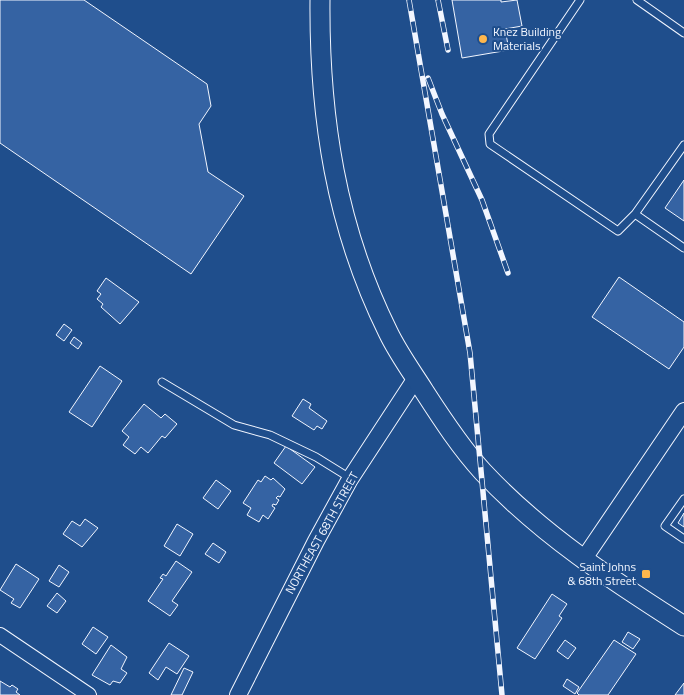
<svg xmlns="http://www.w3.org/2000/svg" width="684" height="695" viewBox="0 0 684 695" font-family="'Titillium Web',sans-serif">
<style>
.building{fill:#3563a3;stroke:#f2f6ff}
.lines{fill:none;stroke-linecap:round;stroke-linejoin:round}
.service-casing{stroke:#f2f6ff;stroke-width:9}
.minor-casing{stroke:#f2f6ff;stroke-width:16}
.tertiary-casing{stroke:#f2f6ff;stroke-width:18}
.secondary-casing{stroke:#f2f6ff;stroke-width:21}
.service{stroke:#1f4e8c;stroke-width:7}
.minor{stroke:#1f4e8c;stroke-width:14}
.tertiary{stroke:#1f4e8c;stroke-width:16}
.secondary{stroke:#1f4e8c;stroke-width:19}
.rail-casing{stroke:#f2f6ff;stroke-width:5.5}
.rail{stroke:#1f4e8c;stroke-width:4;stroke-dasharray:11;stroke-linecap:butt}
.poi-dot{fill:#ffb74d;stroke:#1f4e8c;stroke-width:2}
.labels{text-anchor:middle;stroke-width:4;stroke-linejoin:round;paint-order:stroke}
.poi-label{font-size:12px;fill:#f2f6ff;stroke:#1f4e8c;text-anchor:start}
.street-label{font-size:12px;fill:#f2f6ff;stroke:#1f4e8c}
</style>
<rect width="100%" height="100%" fill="#1f4e8c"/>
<path class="building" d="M0 0H84L207 84 211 106 199 124 208 172 244 196 191 274 0 143Z
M452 0H501V2L517 0 522 26 505 29 509 50 462 58Z
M684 180V221L665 208Z
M619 277 684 322V347L669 369 592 317Z
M106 278 139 302 120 324 101 307 103 304 97 299 101 294 97 291Z
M64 324 72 330 64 341 56 335Z
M74 337 82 343 78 349 70 343Z
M100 366 122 381 92 427 69 412Z
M303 399 311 404 309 408 327 421 322 429 317 426 314 430 292 416Z
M144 404 161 418 165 414 177 424 165 438 162 436 148 453 141 447 135 454 123 445 129 437 122 431Z
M286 446 315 467 302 484 274 463Z
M265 476 271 480 273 478 285 489 280 497 278 496 276 498 279 500 276 505 273 504 272 506 275 508 268 519 263 515 259 522 247 515 251 508 243 503 258 480 261 482Z
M216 480 231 491 218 509 203 498Z
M684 513V527L678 523Z
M85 519 98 528 82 547 63 534 72 521 80 526Z
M177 524 193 534 180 556 164 546Z
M213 543 226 552 219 563 205 554Z
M176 561 192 572 172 601 178 605 170 616 148 601 163 579 160 578 163 574 166 576Z
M16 564 39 579 20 608 11 603 14 599 0 590Z
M59 565 69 572 59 587 49 581Z
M57 593 66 601 57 613 47 606Z
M552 594 567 604 559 616 562 618 535 659 517 648Z
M93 627 108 637 96 654 82 644Z
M628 632 640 639 633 649 622 642Z
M565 640 576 648 568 659 557 651Z
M614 640 636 654 608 695H579L577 693Z
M169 643 189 656 177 674 166 667 158 680 149 673Z
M111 645 127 657 121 669 127 673 120 683 113 681 110 685 92 675Z
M184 668 193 672 182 695H171Z
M567 679 579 687 575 694 563 686Z
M0 681 10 687 12 685 18 689 16 692 20 695H0Z
M684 683V695H675Z"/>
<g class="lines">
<defs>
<path id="service" d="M580 0 489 134 490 144 618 231 635 214 684 248
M637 0 684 33
M635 214 684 145
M162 382 234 425 270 435 316 457 350 478
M684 499 665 526 684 539"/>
<path id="minor" d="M0 635 89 695"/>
<path id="tertiary" d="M583 560 684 411
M238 695 316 541 350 479 416 378"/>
<path id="secondary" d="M320 0C319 117 336 227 388 332 398 353 412 372 424 391 442 419 461 448 483 472 542 535 612 580 684 626"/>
</defs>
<use href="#service" class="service-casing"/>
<use href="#minor" class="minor-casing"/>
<use href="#tertiary" class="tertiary-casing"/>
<use href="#secondary" class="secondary-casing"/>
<use href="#service" class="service"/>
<use href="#minor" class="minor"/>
<use href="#tertiary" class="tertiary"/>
<use href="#secondary" class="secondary"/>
<defs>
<path id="rail" d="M409 0 470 353 502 695
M438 0 448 50
M428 78 442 114 482 200 508 273"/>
</defs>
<use href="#rail" class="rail-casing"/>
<use href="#rail" class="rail"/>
</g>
<g class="poi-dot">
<circle cx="483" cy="39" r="5"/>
<rect x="641" y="569" width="10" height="10" rx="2.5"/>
</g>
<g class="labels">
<g class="poi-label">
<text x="493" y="36">Knez Building<tspan x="493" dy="14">Materials</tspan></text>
<text x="636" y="571" text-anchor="end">Saint Johns<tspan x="636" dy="14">&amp; 68th Street</tspan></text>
</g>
<g class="street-label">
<text transform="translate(322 533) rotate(-61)" y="4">NORTHEAST 68TH STREET</text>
</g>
</g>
</svg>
